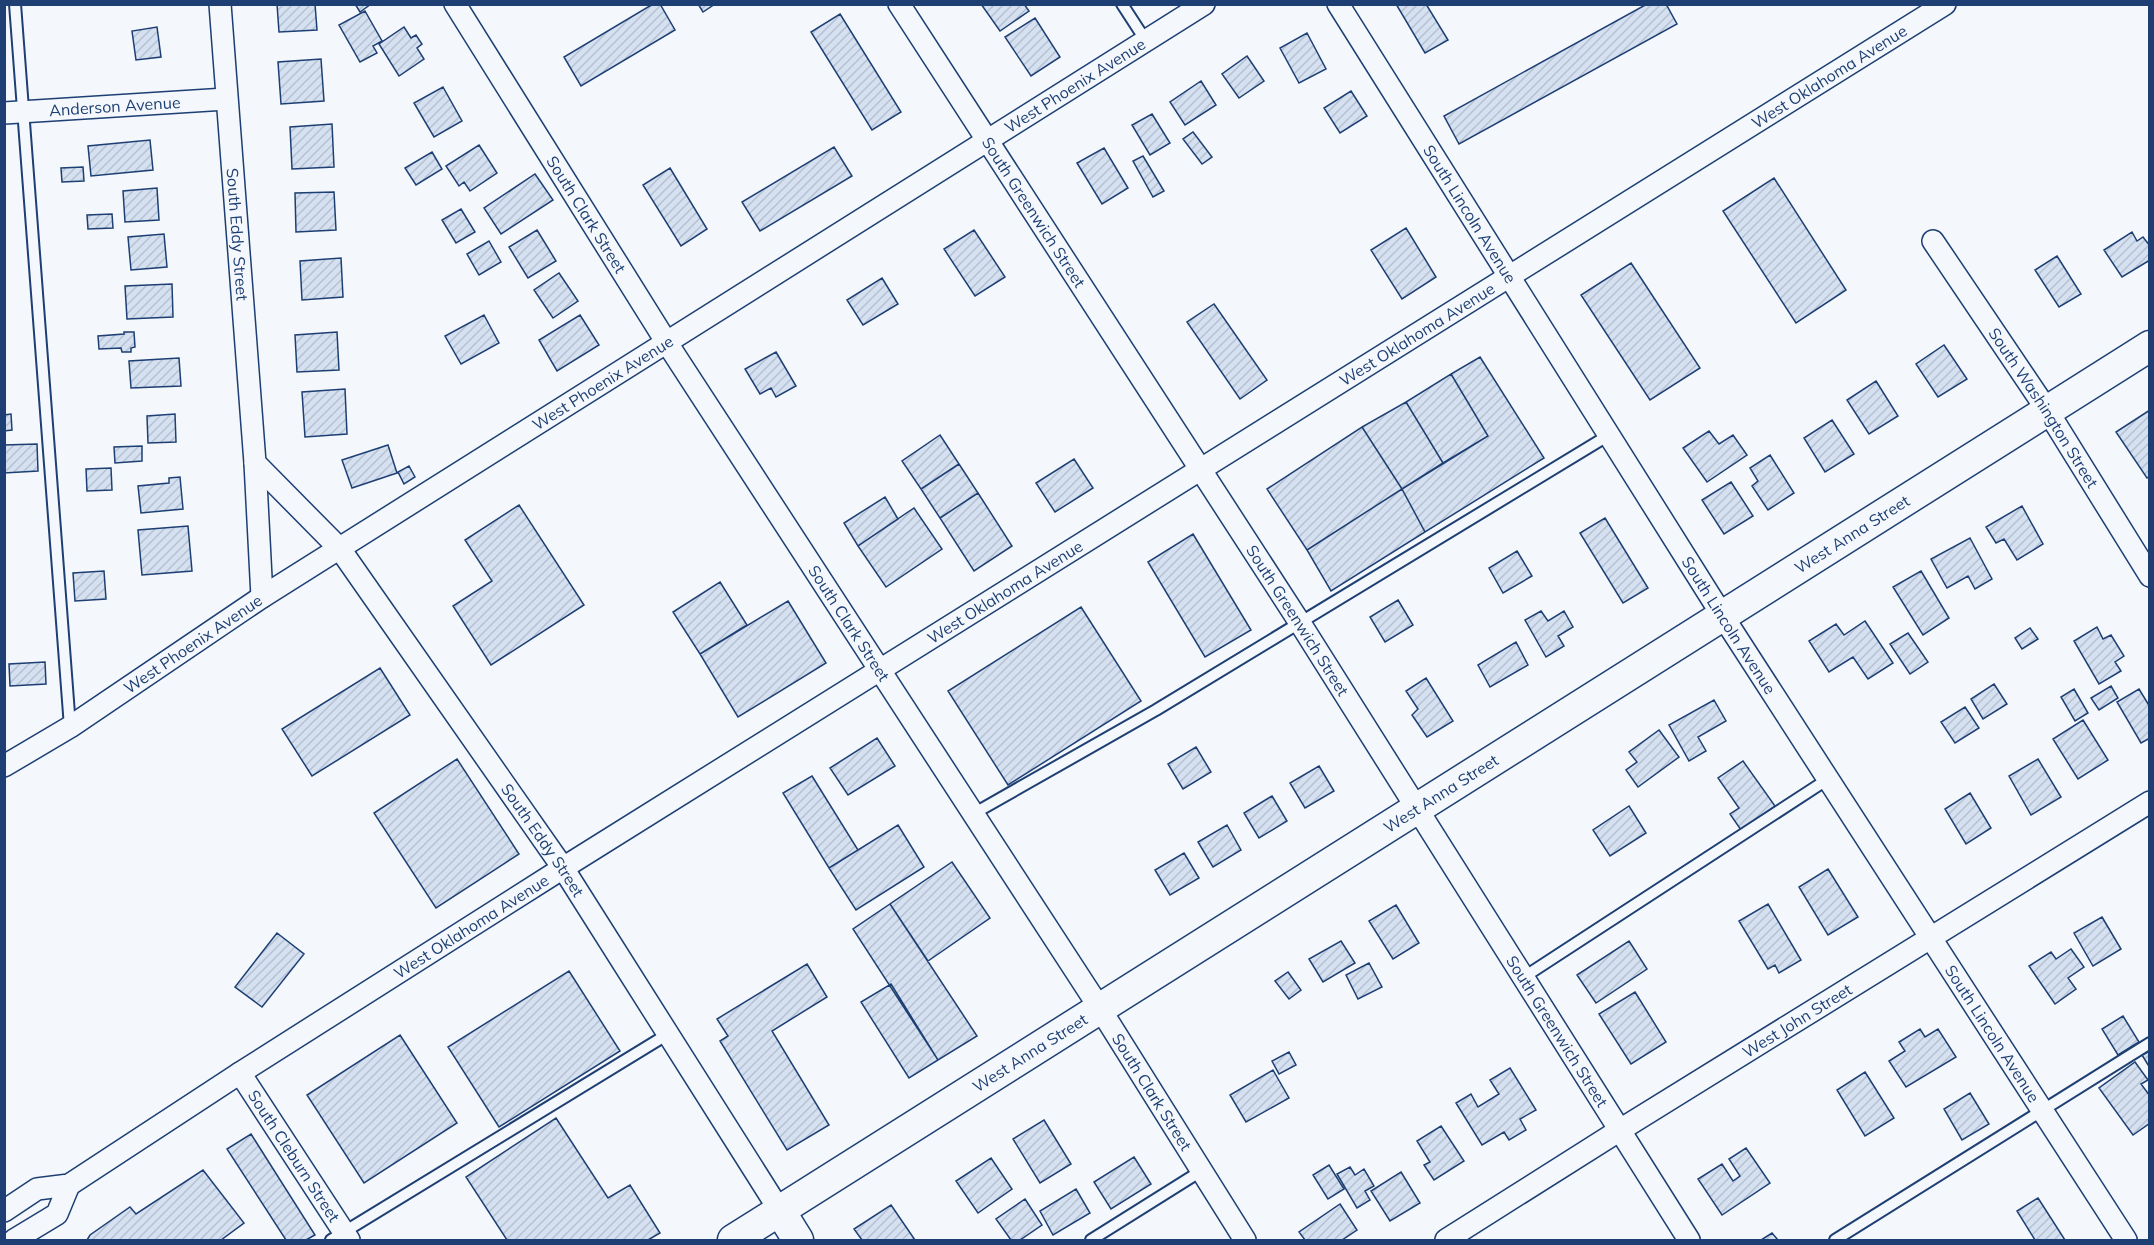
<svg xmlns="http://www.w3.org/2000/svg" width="2154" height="1245" viewBox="0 0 2154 1245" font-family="Mulish,sans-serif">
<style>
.building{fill:url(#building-hatch);stroke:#1d3f73;stroke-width:1.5}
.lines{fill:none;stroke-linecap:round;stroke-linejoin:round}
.service-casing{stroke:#1d3f73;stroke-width:14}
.minor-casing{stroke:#1d3f73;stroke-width:24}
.secondary-casing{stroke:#1d3f73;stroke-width:33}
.service{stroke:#f4f7fb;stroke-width:10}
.minor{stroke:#f4f7fb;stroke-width:21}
.secondary{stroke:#f4f7fb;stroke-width:30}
.labels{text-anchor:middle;stroke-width:4.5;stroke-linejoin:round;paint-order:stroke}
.street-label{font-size:16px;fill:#1d3f73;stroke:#f4f7fb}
</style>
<defs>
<pattern id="building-hatch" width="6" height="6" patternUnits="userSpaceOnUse" patternTransform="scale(1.5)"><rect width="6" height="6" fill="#d5e0f0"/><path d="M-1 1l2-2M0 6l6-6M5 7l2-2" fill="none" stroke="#b6c1d1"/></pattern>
</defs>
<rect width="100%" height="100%" fill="#f4f7fb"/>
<path class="building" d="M277 4H315L317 30 279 32Z
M355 4H371L360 12Z
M653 4H660L675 30 581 86 564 57Z
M698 4H715L703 12Z
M981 4H1024L1029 11 1000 31Z
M1396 4H1426L1448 40 1425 53Z
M1647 4H1666L1677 24 1459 144 1444 116Z
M365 11 382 41 373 46 377 53 360 62 339 25Z
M840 14 901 112 872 130 811 32Z
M1035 18 1060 57 1031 76 1005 37Z
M157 27 161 57 136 60 132 31Z
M404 27 411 38 416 35 422 44 417 48 424 59 399 76 379 44Z
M1307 33 1326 69 1299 83 1280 48Z
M1247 56 1264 81 1239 98 1222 74Z
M321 59 324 101 281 104 278 62Z
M1201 81 1216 105 1185 125 1170 102Z
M443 87 462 121 434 137 414 103Z
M1351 91 1367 116 1340 133 1324 108Z
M1152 114 1170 143 1150 155 1132 125Z
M332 124 334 167 292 169 290 127Z
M1193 132 1212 157 1202 164 1183 139Z
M150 140 153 170 91 176 88 146Z
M479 145 497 173 470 191 464 182 459 186 446 166Z
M834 147 852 176 760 231 742 202Z
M1104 148 1128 188 1102 204 1077 163Z
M432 152 442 169 416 185 405 168Z
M1143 156 1164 191 1153 197 1133 161Z
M83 167 84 181 62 182 61 168Z
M670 168 707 229 681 246 643 185Z
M535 174 553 200 501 234 484 208Z
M1774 178 1846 290 1796 323 1723 211Z
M157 188 159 220 125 222 123 191Z
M334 192 336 230 296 232 295 193Z
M461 209 475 232 456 243 442 220Z
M112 214 113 228 88 229 87 215Z
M1406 228 1436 277 1402 299 1371 250Z
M537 230 556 261 528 278 509 247Z
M974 230 1005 277 975 296 944 249Z
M2132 232 2137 241 2143 237 2150 246V260L2122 277 2104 250Z
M164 234 167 267 131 270 128 237Z
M489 241 501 262 479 275 467 254Z
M2057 256 2081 294 2059 307 2035 270Z
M341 258 343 297 302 300 300 261Z
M1631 263 1700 368 1650 400 1581 295Z
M559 273 578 301 553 318 534 290Z
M882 278 898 304 863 325 847 300Z
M172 284 173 317 127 319 125 286Z
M1214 304 1267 380 1240 399 1187 322Z
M484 315 499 343 461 364 445 336Z
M580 315 599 345 557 371 539 340Z
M124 332H134L135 347 131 348V352H122L121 348 99 349 98 336 124 334Z
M337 332 339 370 297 372 295 335Z
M1944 345 1967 379 1938 397 1916 364Z
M776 352 796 386 776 397 771 388 760 394 745 369Z
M1480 357 1544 458 1425 532 1402 489 1488 436 1451 374Z
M179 358 181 386 131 388 129 361Z
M1451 374 1488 436 1443 463 1406 402Z
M1876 381 1898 416 1869 434 1847 400Z
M345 389 347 434 305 437 302 392Z
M1406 402 1443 463 1402 489 1362 427Z
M2150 410V476L2147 478 2116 432Z
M11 414 12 430 4 431V415Z
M175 414 176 442 148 443 147 416Z
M1832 420 1854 454 1825 472 1804 438Z
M1362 427 1402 489 1307 550 1267 489Z
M1709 431 1719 444 1733 435 1747 455 1707 482 1683 448Z
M940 435 959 464 921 489 902 461Z
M37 444 38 471 4 473V445Z
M388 445 397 473 352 488 342 460Z
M142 446V461L115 463 114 447Z
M1770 455 1794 493 1768 510 1752 486 1758 481 1750 468Z
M1074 459 1093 488 1055 512 1036 483Z
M959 464 978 493 940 518 921 489Z
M409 466 415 477 404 484 398 472Z
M111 468 112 490 87 491 86 469Z
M180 477 183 509 141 513 138 486 169 483V478Z
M1731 482 1753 516 1724 534 1702 500Z
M1402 489 1425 532 1331 591 1307 550Z
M978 493 1012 546 974 571 940 518Z
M885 497 898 519 858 546 844 523Z
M519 505 584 605 491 665 453 606 492 581 465 540Z
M2022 506 2043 544 2017 560 2004 539 1996 543 1986 527Z
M914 508 942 549 886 587 858 546Z
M1605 518 1648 588 1623 603 1580 533Z
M188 526 192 571 142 575 138 530Z
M1193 534 1251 630 1205 657 1148 562Z
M1970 538 1992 579 1975 589 1968 576 1947 588 1931 559Z
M1517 551 1532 576 1503 593 1489 568Z
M104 571 106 599 75 601 73 573Z
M1921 571 1949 618 1923 635 1893 587Z
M720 582 747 625 700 654 673 612Z
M1398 600 1413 625 1385 642 1370 617Z
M788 601 826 663 738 717 700 654Z
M1081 607 1141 701 1008 785 948 691Z
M1541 611 1548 621 1564 611 1573 627 1558 636 1564 646 1546 657 1525 620Z
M1865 621 1893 663 1868 679 1853 657 1829 672 1809 641 1836 624 1844 635Z
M2097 627 2103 639 2111 635 2124 656 2115 662 2121 671 2099 684 2074 641Z
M2030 628 2038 639 2022 649 2015 638Z
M1908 633 1928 662 1910 674 1890 644Z
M1516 642 1528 665 1490 687 1478 665Z
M45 662 46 684 10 686 9 664Z
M380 668 410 715 312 776 282 729Z
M1426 678 1453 721 1427 737 1412 715 1418 709 1406 691Z
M1994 684 2007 704 1983 719 1971 699Z
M2111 686 2118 698 2099 710 2091 698Z
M2074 689 2088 713 2075 721 2061 697Z
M2139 689 2150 707V738L2141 743 2117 702Z
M1714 700 1726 721 1698 737 1706 751 1689 761 1669 725Z
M1965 707 1979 728 1955 743 1941 722Z
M2083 720 2108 760 2078 779 2053 739Z
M1659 730 1679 757 1638 787 1626 770 1637 762 1629 752Z
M877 738 895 766 848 795 830 768Z
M1196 747 1211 772 1183 789 1168 764Z
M457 759 519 854 436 908 374 813Z
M2038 759 2061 797 2031 815 2009 776Z
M1743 761 1775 806 1741 830 1730 814 1739 808 1718 778Z
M1319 766 1334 791 1305 808 1290 783Z
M812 776 858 850 829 868 783 793Z
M1970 793 1991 828 1966 844 1945 809Z
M1272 796 1287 821 1259 838 1244 813Z
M1629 806 1646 833 1610 856 1593 830Z
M898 825 924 867 856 910 829 868Z
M1227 825 1241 850 1213 867 1198 842Z
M1184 853 1199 878 1170 895 1155 870Z
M952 862 990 918 928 961 890 904Z
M1828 869 1858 917 1828 935 1799 887Z
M890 904 977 1036 938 1060 853 929Z
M1768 904 1801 960 1779 973 1775 965 1768 969 1739 921Z
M1396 905 1419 943 1393 959 1369 921Z
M2102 917 2121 949 2093 966 2074 933Z
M277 933 304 954 262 1007 235 987Z
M1341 941 1355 963 1323 982 1309 959Z
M1629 941 1647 969 1596 1003 1577 975Z
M2071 949 2084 967 2068 978 2076 989 2055 1004 2029 966 2051 952 2056 959Z
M1369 963 1382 987 1358 999 1346 975Z
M807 964 827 997 772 1031 829 1125 787 1150 720 1041 728 1036 717 1019Z
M569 971 620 1051 499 1127 448 1047Z
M1288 972 1301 990 1289 999 1275 981Z
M891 984 938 1060 909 1078 861 1002Z
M1635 992 1666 1042 1631 1064 1599 1014Z
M2123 1016 2139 1042 2118 1055 2102 1029Z
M1920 1029 1925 1037 1938 1029 1956 1057 1906 1087 1889 1061 1905 1051 1899 1042Z
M400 1035 457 1123 364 1183 307 1095Z
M2150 1051V1068L2142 1055Z
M1289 1052 1296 1065 1279 1074 1272 1061Z
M2135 1062 2148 1080 2141 1084 2150 1096V1123L2133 1135 2099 1088Z
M1510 1068 1536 1110 1520 1119 1526 1130 1509 1140 1504 1132 1482 1145 1456 1103 1471 1094 1478 1107 1499 1094 1490 1080Z
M1273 1070 1289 1098 1246 1122 1230 1095Z
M1865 1072 1894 1118 1865 1136 1837 1090Z
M1970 1093 1989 1124 1962 1140 1944 1109Z
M556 1118 608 1198 630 1185 660 1233 648 1240H507L466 1177Z
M1044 1120 1071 1164 1040 1183 1013 1139Z
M1441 1126 1464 1161 1434 1180 1424 1165 1430 1162 1417 1141Z
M251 1134 315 1235 306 1240H286L227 1149Z
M1746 1148 1770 1183 1722 1215 1698 1179 1722 1164 1733 1181 1740 1176 1729 1159Z
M1134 1157 1151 1184 1111 1209 1094 1182Z
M991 1158 1012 1189 978 1213 956 1181Z
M1329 1165 1344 1189 1328 1199 1313 1175Z
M1350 1167 1355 1175 1364 1169 1374 1186 1365 1191 1370 1200 1357 1208 1337 1174Z
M203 1170 244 1223 221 1240H87L90 1235 130 1207 136 1214Z
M1401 1172 1420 1203 1390 1221 1371 1191Z
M1076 1189 1090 1213 1053 1235 1040 1211Z
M2038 1198 2065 1240H2035L2017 1211Z
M1025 1199 1042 1225 1020 1240H1011L996 1219Z
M1340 1204 1357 1230 1342 1240H1305L1299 1232Z
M891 1205 915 1240H862L854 1229Z
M1772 1233 1778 1240H1761Z"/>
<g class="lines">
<defs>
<path id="service" d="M15 4 70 727
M1122 4 1146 41
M973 814 1156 710 1609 435
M1524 977 1828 779
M331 1240 668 1034
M1091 1240 1201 1171
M1835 1240 2150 1043"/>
<g id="minor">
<path id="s1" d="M220 4 255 463 340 549 563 868 780 1211"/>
<path id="s2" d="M455 4 667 343 1099 1007 1245 1240"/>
<path id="s3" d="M899 4 1300 623 1689 1240"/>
<path id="s4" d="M1338 4 1722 615 2126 1240"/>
<path id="s5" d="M4 113 226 99"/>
<path id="s6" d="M1933 241 2047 410 2150 576"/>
<path d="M255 463 262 597"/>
<path id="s7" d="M4 766 70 727 262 597 1204 4"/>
<path id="s8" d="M240 1073 349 1240"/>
<path id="s9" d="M4 1211 37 1189 69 1185 240 1073 563 868 1945 4"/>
<path d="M14 1240 57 1214 69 1185"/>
<path id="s10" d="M1446 1240 1620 1130 2150 802"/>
</g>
<g id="secondary">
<path d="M780 1211 798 1240"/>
<path id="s11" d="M733 1240 2150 346"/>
</g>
</defs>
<use href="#service" class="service-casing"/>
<use href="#minor" class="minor-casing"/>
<use href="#secondary" class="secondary-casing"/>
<use href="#service" class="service"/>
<use href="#minor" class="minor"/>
<use href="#secondary" class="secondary"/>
</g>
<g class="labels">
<g class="street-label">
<text dy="6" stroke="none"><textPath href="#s9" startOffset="2152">West Oklahoma Avenue</textPath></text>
<text dy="6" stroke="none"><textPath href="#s7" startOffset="1269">West Phoenix Avenue</textPath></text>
<text dy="6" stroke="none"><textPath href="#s5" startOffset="111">Anderson Avenue</textPath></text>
<text dy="6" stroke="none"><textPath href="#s3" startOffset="248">South Greenwich Street</textPath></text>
<text dy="6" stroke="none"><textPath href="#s4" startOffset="248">South Lincoln Avenue</textPath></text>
<text dy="6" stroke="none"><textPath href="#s2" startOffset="248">South Clark Street</textPath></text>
<text dy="6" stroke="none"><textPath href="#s1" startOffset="231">South Eddy Street</textPath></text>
<text dy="6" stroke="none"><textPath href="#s9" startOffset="1666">West Oklahoma Avenue</textPath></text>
<text dy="6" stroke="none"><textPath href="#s7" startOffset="711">West Phoenix Avenue</textPath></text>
<text dy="6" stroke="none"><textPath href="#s6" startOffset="200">South Washington Street</textPath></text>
<text dy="6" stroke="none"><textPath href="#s11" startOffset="1323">West Anna Street</textPath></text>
<text dy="6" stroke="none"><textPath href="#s9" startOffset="1180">West Oklahoma Avenue</textPath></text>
<text dy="6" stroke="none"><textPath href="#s3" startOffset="734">South Greenwich Street</textPath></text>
<text dy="6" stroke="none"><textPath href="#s2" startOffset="734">South Clark Street</textPath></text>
<text dy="6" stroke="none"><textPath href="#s4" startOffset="734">South Lincoln Avenue</textPath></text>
<text dy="6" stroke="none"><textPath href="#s7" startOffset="225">West Phoenix Avenue</textPath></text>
<text dy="6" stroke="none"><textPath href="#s11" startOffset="837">West Anna Street</textPath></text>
<text dy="6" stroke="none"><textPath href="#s1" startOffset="936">South Eddy Street</textPath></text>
<text dy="6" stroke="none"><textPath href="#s9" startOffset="550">West Oklahoma Avenue</textPath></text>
<text dy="6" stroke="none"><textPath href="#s10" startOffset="414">West John Street</textPath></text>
<text dy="6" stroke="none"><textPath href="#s3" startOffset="1220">South Greenwich Street</textPath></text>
<text dy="6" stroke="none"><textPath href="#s4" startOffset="1220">South Lincoln Avenue</textPath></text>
<text dy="6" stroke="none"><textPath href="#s11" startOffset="351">West Anna Street</textPath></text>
<text dy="6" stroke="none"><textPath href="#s2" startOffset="1292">South Clark Street</textPath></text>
<text dy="6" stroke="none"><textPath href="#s8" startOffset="99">South Cleburn Street</textPath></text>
</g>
</g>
<rect width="2154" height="1245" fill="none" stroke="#1d3f73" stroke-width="12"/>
</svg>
